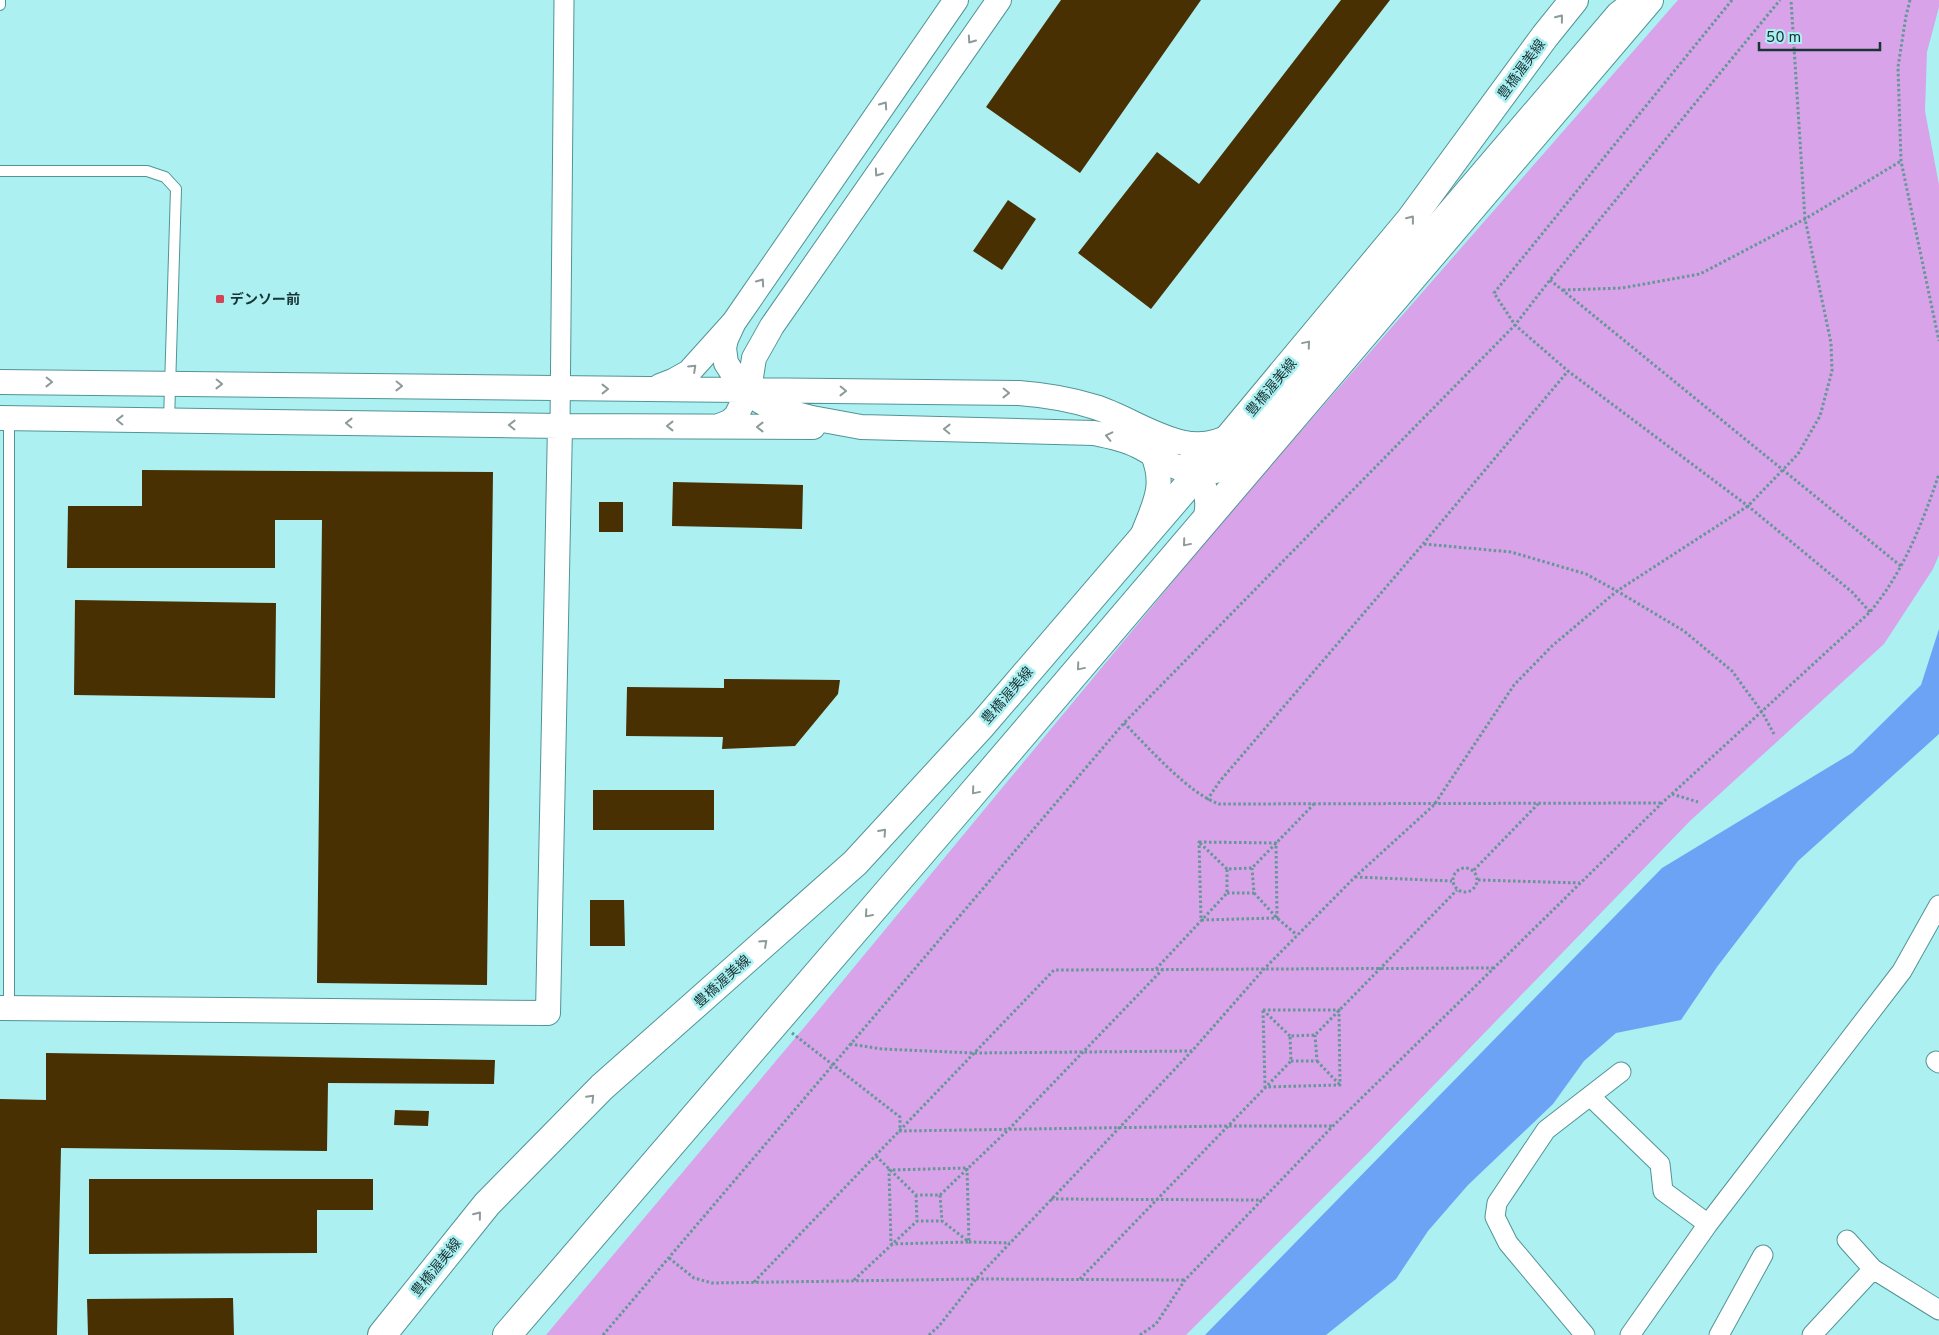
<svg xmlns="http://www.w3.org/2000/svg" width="1939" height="1335" viewBox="0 0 1939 1335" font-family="Overpass,'Noto Sans JP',sans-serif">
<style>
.green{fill:#d8a3e8}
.water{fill:#6da3f5}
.building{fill:#483002}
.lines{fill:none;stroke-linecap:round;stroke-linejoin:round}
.service-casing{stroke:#529496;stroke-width:12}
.minor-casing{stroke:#529496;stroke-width:21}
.tertiary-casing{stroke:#529496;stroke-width:26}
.primary-casing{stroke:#529496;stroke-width:30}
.path{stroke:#659698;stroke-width:3;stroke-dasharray:2.5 2.5;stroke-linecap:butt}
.service{stroke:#fff;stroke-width:10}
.minor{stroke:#fff;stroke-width:19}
.tertiary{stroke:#fff;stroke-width:24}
.primary{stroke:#fff;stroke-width:28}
.oneway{stroke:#8c9a9a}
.poi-dot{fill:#d54454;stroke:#acf0f2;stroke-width:2}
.labels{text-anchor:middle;stroke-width:5;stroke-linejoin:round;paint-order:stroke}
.street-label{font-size:14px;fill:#183435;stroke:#acf0f2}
.poi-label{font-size:14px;font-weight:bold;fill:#183435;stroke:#acf0f2;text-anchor:start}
</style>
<rect width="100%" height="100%" fill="#acf0f2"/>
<path class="green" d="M1678 0H1939V7L1927 52 1925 111 1939 185V555L1933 569 1884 644 1690 821 1368 1153 1186 1335H546L817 1012 1232 510Z"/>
<path class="water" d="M1939 629V734L1798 861 1717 967 1681 1020 1616 1033 1584 1061 1553 1104 1468 1185 1428 1231 1396 1279 1326 1335H1205L1662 868 1852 753 1921 685Z"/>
<path class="building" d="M1061 0H1201L1080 173 986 107Z
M1341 0H1390L1151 309 1078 253 1157 152 1199 184Z
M1008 200 1036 219 1002 270 973 251Z
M142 470 493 472 487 985 317 983 322 520H275V568H67L68 506H142Z
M673 482 803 485 802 529 672 526Z
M599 502H623V532H599Z
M75 600 276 603 275 698 74 695Z
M724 679 840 680 838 694 795 746 722 749 723 737 626 736 627 687 724 688Z
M593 790H714V830H593Z
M590 900H624L625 946H590Z
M46 1053 495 1060 494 1084 328 1083 327 1151 61 1148 57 1335H0V1099L46 1100Z
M395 1110 429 1111 428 1126 394 1125Z
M89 1179H373V1210H317V1253L89 1254Z
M233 1298 234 1335H88L87 1299Z"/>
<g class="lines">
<defs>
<path id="service" d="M0 5V0
M0 171H147L165 177 176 189 169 421
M9 1008V419"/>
<path id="minor" d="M560 426 564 0
M1936 1061 1939 1063
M1590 1096 1660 1164 1663 1191 1708 1224
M1847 1240 1873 1269 1939 1310
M1585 1335 1508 1243 1495 1217 1497 1203 1546 1130 1621 1072
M1630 1335 1708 1224 1902 971 1939 905
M1719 1335 1763 1255
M1812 1335 1873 1269"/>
<path id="tertiary" d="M734 322 726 339 724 348 726 363 737 380 758 400 770 407 812 418 861 427 1094 433C1109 436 1124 439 1138 446 1177 466 1199 490 1240 457L1618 14 1636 0
M0 382 1019 393C1045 395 1070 399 1095 407 1138 420 1186 463 1231 435
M660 386 673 381 689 372 734 322 956 0
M0 418 560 426 813 427
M719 426 729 422 736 416 749 390 754 358 772 326 999 0
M1188 464C1205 480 1211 498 1205 521
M1143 534C1154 505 1166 486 1153 455
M0 1008 548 1013 560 426"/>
<path id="primary" d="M382 1335 487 1204 602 1087 855 863 982 725 1231 435 1410 220 1545 36 1574 0
M507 1335 966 801 1649 0"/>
</defs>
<use href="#service" class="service-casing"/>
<use href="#minor" class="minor-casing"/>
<use href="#tertiary" class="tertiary-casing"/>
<use href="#primary" class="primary-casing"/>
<path class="path" d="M1732 0 1494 293 1515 325 1568 371 1748 506 1852 592 1870 612
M1910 0 1906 16 1898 67 1901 161 1939 341
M1550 280 1902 567
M1563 290 1622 288 1700 274 1805 219 1901 161
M1424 544 1511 552 1586 574 1617 591 1684 631 1732 671 1762 712 1774 734
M1124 723C1149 748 1188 793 1219 804L1662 803
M1672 794 1698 802
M1207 800 1220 781 1423 544 1568 371
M1199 842 1276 843 1277 918 1201 920Z
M1200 843 1227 869
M1453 880a12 12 0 1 1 24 0a12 12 0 1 1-24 0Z
M1474 870 1538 804
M1355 877 1452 881
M1478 880 1580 883
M1227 893H1254L1252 868
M1254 893 1277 918 1297 935
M1156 969 1227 893V869L1252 868 1314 804
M1263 1010H1339L1340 1085 1265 1087Z
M1263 1010 1290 1036
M792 1033 900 1117V1131L1227 1126H1333
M850 1044 882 1049 974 1053 1192 1051
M1291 1061H1317L1315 1035
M1317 1061 1340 1085
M876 1156 916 1195H940L942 1221 969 1242 1010 1243
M967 1168 969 1242 891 1244 889 1170Z
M916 1195 917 1221H942
M940 1195 1008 1130 1162 970
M1051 1199 1262 1200
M669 1258 694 1278 712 1283 976 1279 1185 1280
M1080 1279 1291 1061 1290 1036 1315 1035 1457 890
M854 1280 917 1221
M754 1282 1054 970 1493 968
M603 1335 1124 723 1515 325 1550 280 1780 0
M929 1335 939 1326 976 1279 1192 1051 1264 969 1355 877 1434 805 1514 685 1552 646 1617 591 1748 506 1798 454 1820 416 1832 371 1831 343 1805 219 1791 0
M1140 1335 1156 1324 1185 1280 1333 1126 1662 803 1870 612C1904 571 1922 524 1939 474"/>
<use href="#service" class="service"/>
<use href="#minor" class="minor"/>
<use href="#tertiary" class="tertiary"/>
<use href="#primary" class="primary"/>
</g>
<defs><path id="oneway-chevron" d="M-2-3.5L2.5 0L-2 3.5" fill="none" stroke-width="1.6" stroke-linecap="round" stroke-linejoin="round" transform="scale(1.25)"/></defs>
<g class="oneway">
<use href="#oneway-chevron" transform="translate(1560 18) rotate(-52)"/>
<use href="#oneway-chevron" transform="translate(971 40) rotate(125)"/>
<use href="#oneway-chevron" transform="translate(884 105) rotate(-55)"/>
<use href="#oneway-chevron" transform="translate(878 173) rotate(125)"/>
<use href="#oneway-chevron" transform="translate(1411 219) rotate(-52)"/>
<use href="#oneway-chevron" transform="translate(761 282) rotate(-55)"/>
<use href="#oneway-chevron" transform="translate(1307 344) rotate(-50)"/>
<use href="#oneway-chevron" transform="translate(693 368) rotate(-43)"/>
<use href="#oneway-chevron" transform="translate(49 382) rotate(1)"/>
<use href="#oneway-chevron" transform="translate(219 384) rotate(1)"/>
<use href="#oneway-chevron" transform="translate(399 386) rotate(1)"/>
<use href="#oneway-chevron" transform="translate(605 389)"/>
<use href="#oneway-chevron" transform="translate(843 391) rotate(1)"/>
<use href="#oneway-chevron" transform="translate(1006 393) rotate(1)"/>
<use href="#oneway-chevron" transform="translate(120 420) rotate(-179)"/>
<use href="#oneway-chevron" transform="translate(349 423) rotate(-179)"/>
<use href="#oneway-chevron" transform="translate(512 425) rotate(-179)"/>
<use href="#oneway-chevron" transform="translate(670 426) rotate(-180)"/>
<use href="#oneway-chevron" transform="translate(760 427) rotate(-180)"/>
<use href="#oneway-chevron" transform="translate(947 429) rotate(-179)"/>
<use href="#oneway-chevron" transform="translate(1109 436) rotate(-167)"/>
<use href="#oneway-chevron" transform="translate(1186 543) rotate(130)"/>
<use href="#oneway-chevron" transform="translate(1080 667) rotate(130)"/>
<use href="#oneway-chevron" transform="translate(975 791) rotate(130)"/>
<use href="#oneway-chevron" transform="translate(883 832) rotate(-48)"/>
<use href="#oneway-chevron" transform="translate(868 914) rotate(131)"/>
<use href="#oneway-chevron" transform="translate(764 943) rotate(-42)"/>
<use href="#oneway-chevron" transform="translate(591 1098) rotate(-46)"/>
<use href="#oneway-chevron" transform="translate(478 1215) rotate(-51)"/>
</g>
<rect class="poi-dot" x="215" y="294" width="10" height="10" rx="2.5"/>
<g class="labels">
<g class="street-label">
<text transform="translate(1521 69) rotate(-54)" y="5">豊橋渥美線</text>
<text transform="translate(1271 387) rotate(-50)" y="5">豊橋渥美線</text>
<text transform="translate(1007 695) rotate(-49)" y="5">豊橋渥美線</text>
<text transform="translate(722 981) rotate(-42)" y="5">豊橋渥美線</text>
<text transform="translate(436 1267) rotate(-51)" y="5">豊橋渥美線</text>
</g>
<g class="poi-label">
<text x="230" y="304">デンソー前</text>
</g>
</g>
<path d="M1759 42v8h121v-8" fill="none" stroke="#183435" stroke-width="2.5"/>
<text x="1766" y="42" font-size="15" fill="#183435" stroke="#acf0f2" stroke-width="4" paint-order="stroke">50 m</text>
</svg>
